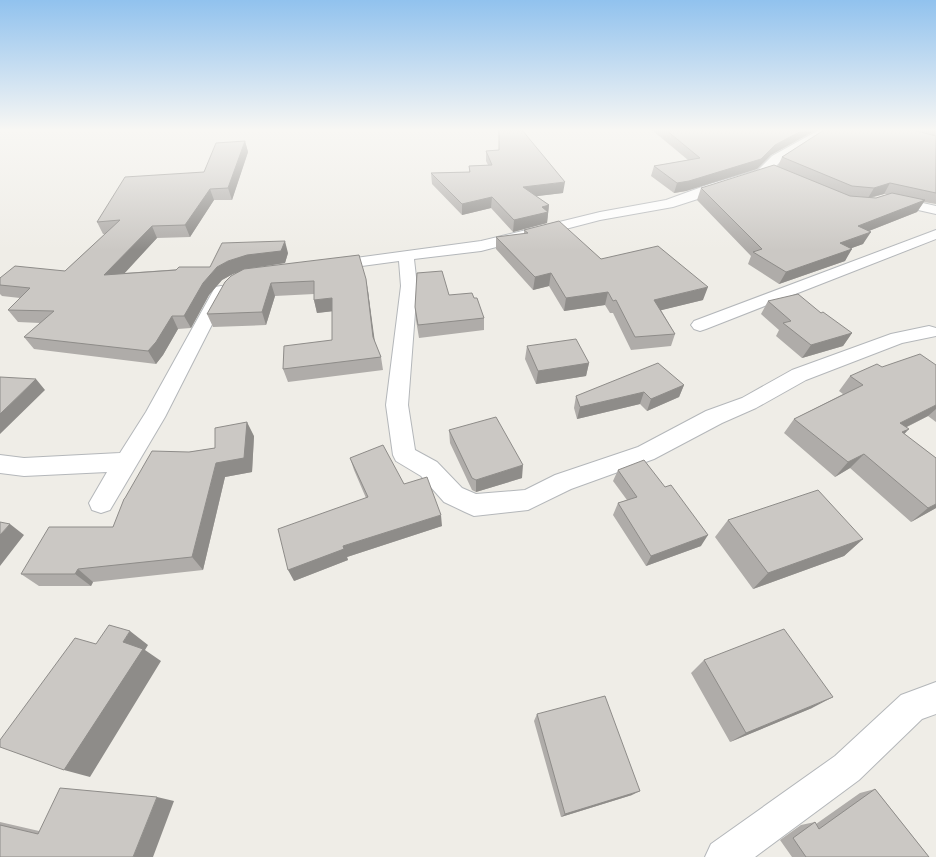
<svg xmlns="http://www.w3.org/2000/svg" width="936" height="857" viewBox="0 0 936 857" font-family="'Sofia Sans Condensed',sans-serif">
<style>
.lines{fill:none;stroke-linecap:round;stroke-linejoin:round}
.minor-casing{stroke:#b4b7ba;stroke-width:2}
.minor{fill:#fff;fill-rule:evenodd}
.wall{fill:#afaca9;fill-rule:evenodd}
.shaded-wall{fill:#8e8c89}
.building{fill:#cbc8c4;stroke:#8e8c89}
</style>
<rect width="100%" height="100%" fill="#efede7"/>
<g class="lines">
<defs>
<path id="minor" d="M819 130H833L780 162 766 176 720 190 707 196 673 207 600 220 481 251 414 259 417 286 408 405 415 450 437 462 462 488 476 494 525 490 555 475 638 447 706 411 742 398 792 370 891 334 929 326 936 328V336L902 343 806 380 756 408 722 423 654 459 571 489 528 510 474 516 465 512 444 502 421 476 396 461 393 455 386 405 401 286 399 261 332 270 326 268 324 265 326 262 481 241 600 212 666 200 710 184 758 170 772 156Z
M892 196 936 206V214L887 203 885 200 887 197Z
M936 230V239L706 329 700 331 694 329 691 325 694 321Z
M221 286 227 287 229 291 165 417 110 510 101 513 92 510 89 503 107 472 24 476 0 473V455L24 458 120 453 146 412 213 291 215 287Z
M936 682V714L922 719 859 780 755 857H705L711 844 835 756 901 695Z"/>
</defs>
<use href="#minor" class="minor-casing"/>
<use href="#minor" class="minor"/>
</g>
<path class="wall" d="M499 130 563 193 536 196 549 205 547 223 513 232 491 208 462 215 432 184 431 173 469 172V166L488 165 486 161V151L499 150Z
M652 130H816L771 155 757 169 686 191 674 193 651 176 654 166 688 160Z
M824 130H936V204L924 202 917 212 869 231 863 244 851 248 845 261 779 284 748 264 751 256 697 200 701 188 778 166 782 157ZM884 194H888L876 198H871Z
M245 141 248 152 232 200H214L190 237 157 238 124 273 210 267 288 253 285 263 252 268 247 269 368 291 374 340 381 357 383 370 288 382 283 369 332 340V311L317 313 314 300V294L275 296 266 325 213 327 207 314 240 271 233 274 222 280 209 295 191 328 178 329 163 355 156 364 34 349 24 337 40 323 18 322 8 310 20 298 2 296 0 294V278L65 271 105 234H103L97 222 204 172Z
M524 230 601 259 703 300 661 310 675 334 671 346 631 350 613 313H610L605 305 564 311 549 286 533 290 496 249V237L524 234Z
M449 295 474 298 484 318V330L419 338 416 320 415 307Z
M768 301 821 313 852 333 843 346 802 358 776 336 779 330 761 314Z
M527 346 589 363 586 376 536 384 525 359Z
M936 365V422L928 416 907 427 904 434 936 458V508L911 522 850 468 835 477 784 433 794 419 843 394 839 391 850 376 882 367Z
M684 385 679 397 647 411 640 404 577 419 574 408 576 396Z
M449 430 522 478 476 492 472 490 450 443Z
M254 436 252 472 225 477 203 570 93 582 91 586H39L21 574 113 527 125 498 189 452 215 448Z
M350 458 404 484 442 526 347 557 348 560 294 581 366 498 354 470Z
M618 470 701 546 646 566 613 515 618 503 627 500 613 481Z
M728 520 863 539 844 556 753 589 715 537Z
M704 660 812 708 730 742 691 673Z
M537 714 632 795 561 817 534 721Z
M875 789 929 857H792L780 840 801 825 815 822 816 824 860 793Z
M174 801 0 857V822L39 831Z"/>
<path class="shaded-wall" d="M803 130H816L771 155 757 169 686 191 674 193 677 183 775 145Z
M245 141 248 152 232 200 228 188Z
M565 182 563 193 522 198 523 187Z
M890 183 884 194 868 198 874 188Z
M210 189 214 200 190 237 185 225Z
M492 197 491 208 462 215V204Z
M925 200 917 212 851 238 858 226Z
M549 205 547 223 513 232 514 220 542 207Z
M152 226 157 238 112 287 104 275Z
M871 232 863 244 833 255 840 243Z
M285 241 288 253 285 263 252 268 233 274 222 280 209 295 191 328 184 316 203 283 217 267 228 261Z
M852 249 845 261 779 284 786 272Z
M551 273 549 286 533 290 535 277Z
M366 279 368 291 376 350 373 337Z
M271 283 275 296 266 325 262 312Z
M708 287 703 300 650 313 654 300Z
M608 292 605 305 564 311 566 298Z
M332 298 335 311 317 313 314 300Z
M172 316 178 329 163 355 156 364 148 351Z
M852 333 843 346 802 358 811 345Z
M589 363 586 376 536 384 538 371Z
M36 379 45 390 0 434V414Z
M684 385 679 397 647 411 651 399Z
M644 392 640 404 577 419 580 407Z
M936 405V409L928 416 886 437 900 423Z
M247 422 254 436 252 472 225 477 203 570 192 557 216 463Z
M909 429 895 444 902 432Z
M864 454 850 468 835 477 848 462Z
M523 465 522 478 476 492V480Z
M936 504V508L911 522 928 508Z
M441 515 442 526 347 557 348 560 294 581 288 570 343 546Z
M10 524 24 535 0 566V535Z
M708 535 701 546 646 566 651 556Z
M863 539 844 556 753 589 768 573Z
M78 569 93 582 91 586 75 574Z
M130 631 148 645 145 650 161 661 90 777 64 770 123 642Z
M833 697 812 708 730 742 746 733Z
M640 791 632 795 561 817 565 814Z
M157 797 174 801 153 857H133Z"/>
<path class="building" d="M499 130H522L565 182 523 187 549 205 542 207 548 212 514 220 492 197 462 204 431 173 470 172 469 166 492 165 486 151 499 150Z
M666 130H803L775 145 761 159 689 181 677 183 654 166 700 158Z
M824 130H913L936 136V193L890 183 874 188 852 186 782 157Z
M245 141 228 188 210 189 185 225 152 226 104 275 176 270 179 267H210L222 243 285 241 281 251 247 255 228 261 217 267 203 283 184 316H172L156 342 148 351 24 337 54 311 8 310 30 288 0 285V278L15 266 65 271 120 220 97 222 125 177 204 172 216 143Z
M774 165 850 196 876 198 892 193 925 200 858 226 871 232 840 243 852 249 786 272 753 252 762 249 701 188Z
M559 221 601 259 658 246 708 287 654 300 675 334 635 337 616 300 613 301 608 292 566 298 551 273 535 277 496 237 528 233 524 230Z
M359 255 366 279 373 337 381 357 283 369 284 346 332 340V298L314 300V281L271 283 262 312 207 314 225 282 231 276 244 269Z
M442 271 449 295 472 293 474 298H477L484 318 418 325 415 307 417 273Z
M798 294 821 313 823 312 852 333 811 345 783 323 791 321 768 301Z
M576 339 589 363 538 371 527 346Z
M920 354 936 365V405L900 423 909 429 902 432 936 458V504L928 508 864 454 848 462 794 419 863 385 850 376 877 364 882 367Z
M658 363 684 385 651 399 644 392 580 407 576 396Z
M0 377 36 379 0 414Z
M496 417 523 465 476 480 472 478 449 430Z
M247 422 244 458 216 463 192 557 78 569 75 574H21L49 527H113L124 499 125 498 152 451 189 452 215 448V428Z
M383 445 404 484 427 477 441 515 343 546 344 549 288 570 278 529 368 497 350 458Z
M644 460 665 487 671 485 708 535 651 556 618 503 637 497 618 470Z
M818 490 863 539 768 573 728 520Z
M0 522 10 524 0 535Z
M109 625 130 631 123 642 143 649 64 770 0 747V740L75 638 96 644Z
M784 629 833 697 746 733 704 660Z
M605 696 640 791 565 814 537 714Z
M60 788 157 797 133 857H0V825L38 834Z
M875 789 929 857H806L793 838 815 822 819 829Z"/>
<linearGradient id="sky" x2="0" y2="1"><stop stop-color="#91c2ee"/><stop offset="0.52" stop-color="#f8f7f4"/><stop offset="1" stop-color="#f8f7f4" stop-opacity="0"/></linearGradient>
<rect width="936" height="250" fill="url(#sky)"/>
</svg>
